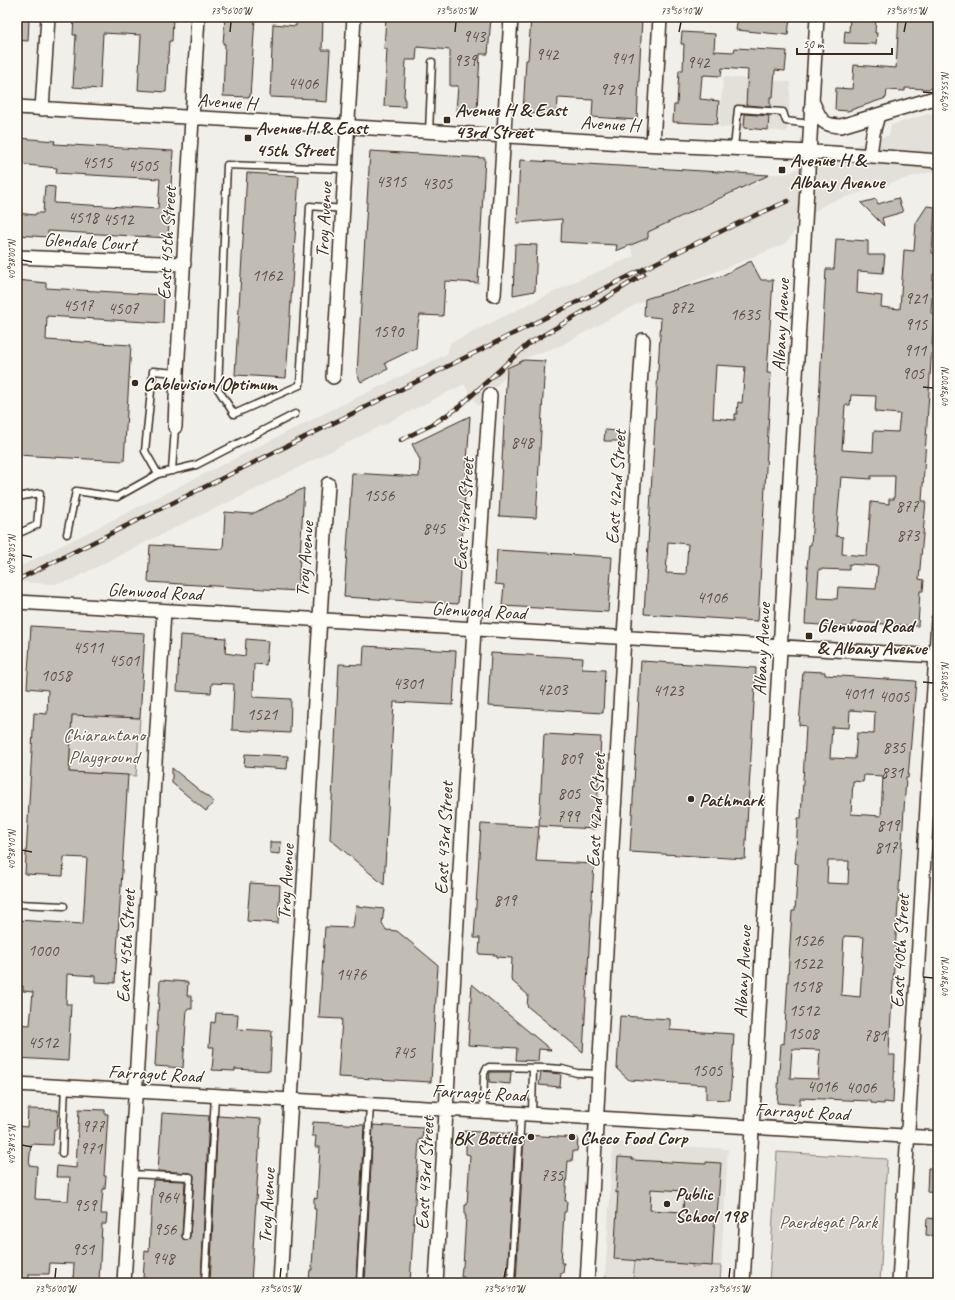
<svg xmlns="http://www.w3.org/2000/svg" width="955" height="1300" viewBox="0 0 955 1300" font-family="Caveat,sans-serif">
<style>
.built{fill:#e3e0da}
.green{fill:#d7d2cc;stroke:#897e75}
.building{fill:#c1bcb4;stroke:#3b2a1e;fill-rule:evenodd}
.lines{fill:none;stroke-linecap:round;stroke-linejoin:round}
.lane-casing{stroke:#3b2a1e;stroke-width:9}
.street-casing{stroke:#3b2a1e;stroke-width:16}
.lane{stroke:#fdfcf7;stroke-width:6}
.street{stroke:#fdfcf7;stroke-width:13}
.rail-casing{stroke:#3b2a1e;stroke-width:4.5}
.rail{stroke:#fdfcf7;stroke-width:3;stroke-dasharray:9;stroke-linecap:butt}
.ticks{fill:none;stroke:#3b2a1e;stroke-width:1.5}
.poi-dot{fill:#3b2a1e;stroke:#fdfcf7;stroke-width:1.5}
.labels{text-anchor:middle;stroke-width:3;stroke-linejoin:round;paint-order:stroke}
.number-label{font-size:17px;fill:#5c4e44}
.street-label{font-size:19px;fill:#3b2a1e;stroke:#fdfcf7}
.poi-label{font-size:19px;font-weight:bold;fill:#3b2a1e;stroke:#fdfcf7;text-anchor:start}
.park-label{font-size:19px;fill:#62544a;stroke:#fdfcf7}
.neatline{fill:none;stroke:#3b2a1e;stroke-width:1.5}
.ticks-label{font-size:10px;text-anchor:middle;fill:#3b2a1e}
</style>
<rect width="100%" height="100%" fill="#f1efea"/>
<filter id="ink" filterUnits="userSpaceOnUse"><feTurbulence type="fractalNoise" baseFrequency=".025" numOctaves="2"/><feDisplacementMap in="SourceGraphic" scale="8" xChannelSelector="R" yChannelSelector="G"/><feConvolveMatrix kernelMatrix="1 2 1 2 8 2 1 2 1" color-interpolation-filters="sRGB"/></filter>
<g filter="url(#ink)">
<path class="built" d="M723 77 791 82 787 132 719 127Z
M938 111V171L914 176 827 203 805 218 785 244 637 304 562 345 525 358 507 368 504 378 478 406 464 384 240 497 178 526 69 581 53 584 17 582V568L335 408 447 354 450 343 574 282 634 256 630 246 648 238V232L761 181 762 174H786L833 153 889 135 891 125Z
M613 1142 728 1149 721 1266 699 1265V1267H692V1265L635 1261 633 1279 605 1277Z"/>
<path class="green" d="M72 714 140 718 136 776 69 772Z
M777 1152 887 1159 880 1283H769Z
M635 1261 692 1264V1267H699V1265L721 1266 720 1283H605V1277L633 1279Z"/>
<path class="building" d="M74 17H102L101 19 127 21V17H173L172 41H169L166 92 138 90 141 35 103 33 100 89 73 87 76 35H73Z
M225 17H255L250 97 223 96 225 44H223Z
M296 17H323L322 50H330L327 102 315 101 316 99 270 97 273 24 296 26Z
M386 17H491L488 54H480L477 111 456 110 458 86H450V50L417 47 416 60H406L404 97H405V107L384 106 387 49H384Z
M531 17H567V19L611 21 612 17 642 18 637 120 592 117 593 100 558 98 557 115 523 113 526 60H528Z
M738 17H790L788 35 736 30Z
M850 17H876L875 33H877L876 44 844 43 845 31 849 32Z
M899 17H938V86L929 89 905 88V91L887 90 886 98 848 111 835 110 836 88 852 89 854 65 896 68Z
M17 19H29L28 41 17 40Z
M682 32 715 34 714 51 734 52 735 48 787 51 785 71 775 70 773 97H770V107L746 105 748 70 722 68 721 76 704 75V76H702L700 99 719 101 717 124 673 122 674 105H677L679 70H683L684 44H681Z
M745 114 769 116 768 130 744 128Z
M19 138 55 141 54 144 173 151 168 238 48 231V237L17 235V213L35 215 36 213H43L45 186 55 187 54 203 158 209 160 179 56 173 57 168 17 164Z
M370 151 485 158 478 283 445 281 443 316 420 315 418 323 416 348 385 363 388 369 361 382 357 374Z
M520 160 769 175 648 232V238L616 251 617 245 561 242 562 219 517 223Z
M247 173 299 176 286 378 235 375Z
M898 198 903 212 882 218 884 226 861 203 876 199 878 204Z
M927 206 935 207 932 253 938 254 936 274H933L931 313 934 314 922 501H926L919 579 924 580 923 591H920L918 626 852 622V627L805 624 808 568H807L809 545H811L813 516 826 269H834L836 239 868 241V255H885L883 273 858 271 857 293 882 296 881 307 900 309 904 250 914 251 916 223ZM851 395 876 396 875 412 900 414 898 432 874 431 873 452 842 450 845 405H850ZM871 476H895L894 499H889V504L871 502 867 556 842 554 843 537 836 536 841 477 871 479ZM849 564 878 566 876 589 838 587 837 599 817 598 819 569 849 570Z
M515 244 537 245 535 291 513 295Z
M751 261 761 280H773L767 373H771L758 621 644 614 661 318 644 316 645 299 721 276ZM716 365 745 367 742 403 738 402 737 414H735V420L713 418ZM668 542 688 544 686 574 666 573Z
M17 280 46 283V288L164 295 163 323 47 316 46 340 131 345 124 461 17 455V338H18L21 303H17Z
M524 360 545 361 536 518 499 516 507 368Z
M470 416 458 604 344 597 352 473 419 477 420 460 412 444Z
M605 430 619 431V441H604Z
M304 488 298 591 148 582 150 545 223 549 225 512 252 514Z
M497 550 612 557 608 612 502 606 504 585 495 584Z
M31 626 145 633 140 718 72 715 69 772 128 775 115 983 95 982V976L67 974 66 1004H71L68 1061 17 1058V1024L30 1025 33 992 23 991V986L18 985 17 920 83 924 87 858 64 857 63 876 25 874 34 713 47 714 48 690 27 688Z
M180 635 226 638 225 653 245 656 246 639 268 641 266 665 254 664 253 697 291 699 290 733 232 730 234 684 212 683 211 693 177 691Z
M364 646 456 651 453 705 394 702 384 885 330 839 339 664 363 665Z
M491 653 583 658 582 669 605 670 603 713 488 706Z
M641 661 756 668 745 859 630 852Z
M803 671 825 672V675L916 681 908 778H906L890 1031 889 1055H895L893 1103 884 1102V1104L871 1103V1101L800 1098V1105L777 1103 781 1043 784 1044 792 911H795L798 864 795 863 796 850 798 818H801L806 726 799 725ZM850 710 875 712 874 734 857 733 855 759 830 758 832 727 849 728ZM864 775 883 776 881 816 851 814 853 781 863 782ZM828 861H849L848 884 827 883ZM844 936 864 937 860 997 841 995ZM792 1049 820 1050 818 1079 790 1078Z
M544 734 601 737 596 829 539 826Z
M245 754 288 756 287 769 244 766Z
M172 768 214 802 206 811 172 783Z
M481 824 539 827 536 861 594 864 583 1052 527 1006 528 995 511 980 512 958 497 957V955L479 954 480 938H474Z
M270 842H281L280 854 270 853Z
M250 883 280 885 278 923 247 921Z
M356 906 384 909 382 923 386 930 397 931 438 965 431 1082 338 1077 342 1019 319 1018 325 927 353 928Z
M160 980 188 982 187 996H192V1009H187L183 1068 155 1066Z
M472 984 504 1011 551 1050 539 1049 538 1061 516 1060 517 1048 468 1045Z
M216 1013 238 1014 237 1029 272 1031 270 1071 235 1069V1071L212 1070 214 1047H209L211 1022 215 1023Z
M620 1016 670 1019V1030L734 1034 730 1100 706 1099V1085L629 1080 617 1069Z
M490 1072H511L510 1084 489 1082Z
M541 1072 561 1074 560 1087 539 1085Z
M28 1109 58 1110 57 1129H54L53 1145 31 1144 29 1165 37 1166 35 1199 68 1201 70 1177H56L57 1166 76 1168 79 1109 105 1110V1114H108L104 1176H106L105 1189H103L101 1214H107L106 1224H102L99 1281 73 1279 74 1264 50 1263 49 1274H29V1279H26V1283H17V1126L27 1127Z
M162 1113 209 1116 201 1283H146V1278H143L145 1251 149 1252 153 1180 185 1181 182 1236 183 1239 186 1240 189 1239 190 1236 194 1175 190 1173 158 1171Z
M218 1116 261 1119 251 1283H210Z
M313 1122 364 1125 356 1283H311L312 1280H309L310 1270H312V1265L316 1209H314V1198L317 1199 320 1147H315L316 1136H312Z
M373 1125 423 1128 422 1140 419 1139 410 1283H365Z
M464 1131 515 1134 507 1283H464V1277H461L462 1267H463L466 1216H465V1205H467L470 1155 466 1154V1145L463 1144Z
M524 1135 578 1138 577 1151H573L572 1161H568L565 1201H567L566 1212H564L561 1263H564L563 1273H561L560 1283H516Z
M618 1157 632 1158V1160L706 1164V1162L721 1163 717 1215H715L712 1266 614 1259 618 1192 616 1193ZM651 1189 684 1191 683 1212 650 1210Z
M928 1168H938V1193L927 1192Z
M927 1218 938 1219V1236L926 1235Z"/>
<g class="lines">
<defs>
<path id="lane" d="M429 132 432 62
M734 148 738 109 783 112 786 121 810 124
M343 209 310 206 300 385 234 414 218 389 227 165 345 169
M172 471 175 427
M158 474 145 451 153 371 177 373
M17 497 40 493 37 525 17 534
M67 534 76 491 117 497 158 474 196 465 295 414
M17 904 64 906
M483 1111 484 1074 486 1069 489 1067 547 1068 562 1069 577 1073 599 1074
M532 1114 533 1068
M62 1153 65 1087
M131 1174 190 1177 186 1236
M205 1283 215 1095
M360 1283 370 1105
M511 1283 521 1113"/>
<path id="street" d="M812 101C820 117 820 126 841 126L938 97
M17 107 641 144 833 153 938 161
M42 109 48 17
M653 144 660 17
M870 155 873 133 878 115
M17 257 184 264
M494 295 511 17
M333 377 354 17
M175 427 177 373 198 17
M17 602 938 656
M17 1084 938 1138
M124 1283 164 611
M280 1283 328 484
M436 1283 474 629 490 395
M587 1283 624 637 643 340
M743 1283 817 17
M899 1283 938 620"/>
</defs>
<use href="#lane" class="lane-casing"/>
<use href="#street" class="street-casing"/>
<use href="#lane" class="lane"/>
<use href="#street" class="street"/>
<defs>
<path id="rail" d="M401 440 433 424 459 407 528 344 595 305 644 274
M17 580 688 247 745 220 788 201"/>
</defs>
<use href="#rail" class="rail-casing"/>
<use href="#rail" class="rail"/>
</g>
</g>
<path class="ticks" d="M230 32 231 22M455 32 456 22M679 32 681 22M904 32 906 22M923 92 933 93M22 260 32 262M923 387 933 388M22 555 32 557M923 682 933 683M22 850 32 852M923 977 933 978M22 1145 32 1147M55 1278 56 1268M280 1278 281 1268M504 1278 506 1268M729 1278 730 1268"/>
<g class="poi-dot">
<rect x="443" y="116" width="8" height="8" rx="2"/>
<rect x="244" y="134" width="8" height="8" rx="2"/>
<rect x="778" y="166" width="8" height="8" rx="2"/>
<circle cx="135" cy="383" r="4"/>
<rect x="805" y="632" width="8" height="8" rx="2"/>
<circle cx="691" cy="799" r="4"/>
<circle cx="531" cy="1137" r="4"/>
<circle cx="572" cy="1137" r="4"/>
<circle cx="667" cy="1204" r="4"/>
</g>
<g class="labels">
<g class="number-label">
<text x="474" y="42">943</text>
<text x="547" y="60">942</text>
<text x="622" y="64">941</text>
<text x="465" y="66">939</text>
<text x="698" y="68">942</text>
<text x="303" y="89">4406</text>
<text x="611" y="95">929</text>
<text x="97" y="168">4515</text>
<text x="143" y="171">4505</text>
<text x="391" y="187">4315</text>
<text x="437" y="189">4305</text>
<text x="83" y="223">4518</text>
<text x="118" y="225">4512</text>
<text x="267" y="281">1162</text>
<text x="916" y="304">921</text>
<text x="78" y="311">4517</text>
<text x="682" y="313">872</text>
<text x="123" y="314">4507</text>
<text x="745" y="320">1635</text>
<text x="916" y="330">915</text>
<text x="388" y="337">1590</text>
<text x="915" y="356">911</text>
<text x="913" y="379">905</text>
<text x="522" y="448">848</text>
<text x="379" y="501">1556</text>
<text x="907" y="512">877</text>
<text x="434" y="534">845</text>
<text x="908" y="541">873</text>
<text x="712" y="603">4106</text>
<text x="88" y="653">4511</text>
<text x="124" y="666">4501</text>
<text x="56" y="681">1058</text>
<text x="408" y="689">4301</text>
<text x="552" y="695">4203</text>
<text x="668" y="696">4123</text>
<text x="858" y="699">4011</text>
<text x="894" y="702">4005</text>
<text x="262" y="720">1521</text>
<text x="894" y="753">835</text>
<text x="571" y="764">809</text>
<text x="892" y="778">831</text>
<text x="569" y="799">805</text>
<text x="568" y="822">799</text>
<text x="888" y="831">819</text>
<text x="886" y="853">817</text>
<text x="505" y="906">819</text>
<text x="808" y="946">1526</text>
<text x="43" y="956">1000</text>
<text x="807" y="969">1522</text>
<text x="351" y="980">1476</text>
<text x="806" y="992">1518</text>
<text x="804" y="1016">1512</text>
<text x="803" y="1039">1508</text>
<text x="875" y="1041">781</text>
<text x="43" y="1048">4512</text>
<text x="404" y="1058">745</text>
<text x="707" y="1076">1505</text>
<text x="822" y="1092">4016</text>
<text x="861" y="1093">4006</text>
<text x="93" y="1132">977</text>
<text x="91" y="1154">971</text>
<text x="552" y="1181">735</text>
<text x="167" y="1203">964</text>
<text x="85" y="1211">959</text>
<text x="165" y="1235">956</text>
<text x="83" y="1255">951</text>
<text x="163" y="1264">948</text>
</g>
<g class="street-label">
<text transform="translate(227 101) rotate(4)" y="7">Avenue H</text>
<text transform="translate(610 123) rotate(3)" y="7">Avenue H</text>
<text transform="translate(323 220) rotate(-87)" y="7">Troy Avenue</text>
<text transform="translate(90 241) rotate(3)" y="7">Glendale Court</text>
<text transform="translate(166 243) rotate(-87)" y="7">East 45th Street</text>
<text transform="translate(780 325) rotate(-87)" y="7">Albany Avenue</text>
<text transform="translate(615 487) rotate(-86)" y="7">East 42nd Street</text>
<text transform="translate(463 514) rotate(-86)" y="7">East 43rd Street</text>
<text transform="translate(304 559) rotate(-86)" y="7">Troy Avenue</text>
<text transform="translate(155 591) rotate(3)" y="7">Glenwood Road</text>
<text transform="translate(479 610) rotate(3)" y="7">Glenwood Road</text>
<text transform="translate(761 649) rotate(-87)" y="7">Albany Avenue</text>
<text transform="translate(595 810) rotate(-87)" y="7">East 42nd Street</text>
<text transform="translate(443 838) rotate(-87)" y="7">East 43rd Street</text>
<text transform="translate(285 882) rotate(-87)" y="7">Troy Avenue</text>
<text transform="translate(125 946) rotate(-87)" y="7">East 45th Street</text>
<text transform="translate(899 951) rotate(-87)" y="7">East 40th Street</text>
<text transform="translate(742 972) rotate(-87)" y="7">Albany Avenue</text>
<text transform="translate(155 1073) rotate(3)" y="7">Farragut Road</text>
<text transform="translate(479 1092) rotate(3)" y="7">Farragut Road</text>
<text transform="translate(802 1111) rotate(3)" y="7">Farragut Road</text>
<text transform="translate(424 1173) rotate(-87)" y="7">East 43rd Street</text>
<text transform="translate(266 1206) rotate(-87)" y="7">Troy Avenue</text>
</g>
<g class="poi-label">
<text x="455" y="116">Avenue H &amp; East<tspan x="455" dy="22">43rd Street</tspan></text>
<text x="256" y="134">Avenue H &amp; East<tspan x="256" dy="22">45th Street</tspan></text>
<text x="790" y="166">Avenue H &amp;<tspan x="790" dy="22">Albany Avenue</tspan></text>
<text x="143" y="390">Cablevision/Optimum</text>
<text x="817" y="632">Glenwood Road<tspan x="817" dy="22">&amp; Albany Avenue</tspan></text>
<text x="699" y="806">Pathmark</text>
<text x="523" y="1144" text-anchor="end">BK Bottles</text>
<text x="580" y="1144">Checo Food Corp</text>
<text x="675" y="1200">Public<tspan x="675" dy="22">School 198</tspan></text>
</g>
<g class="park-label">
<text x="104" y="741">Chiarantano<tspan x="104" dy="22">Playground</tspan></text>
<text x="828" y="1228">Paerdegat Park</text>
</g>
</g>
<rect width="955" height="1300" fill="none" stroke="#fdfcf7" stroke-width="44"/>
<path d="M797 48v6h95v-6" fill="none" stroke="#3b2a1e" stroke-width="2"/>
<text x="803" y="48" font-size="12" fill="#3b2a1e" stroke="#fdfcf7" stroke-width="3" paint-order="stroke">50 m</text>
<rect x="22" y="22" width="911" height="1256" class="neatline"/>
<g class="ticks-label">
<text x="231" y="14">73°56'00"W</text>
<text x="456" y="14">73°56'05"W</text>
<text x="681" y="14">73°56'10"W</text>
<text x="906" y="14">73°56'15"W</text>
<text transform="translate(944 93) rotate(-90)" y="4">40°37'55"N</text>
<text transform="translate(11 260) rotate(-90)" y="4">40°38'00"N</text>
<text transform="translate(944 388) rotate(-90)" y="4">40°38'00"N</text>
<text transform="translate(11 555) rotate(-90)" y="4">40°38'05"N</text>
<text transform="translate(944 683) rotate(-90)" y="4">40°38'05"N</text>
<text transform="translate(11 850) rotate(-90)" y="4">40°38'10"N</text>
<text transform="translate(944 978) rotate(-90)" y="4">40°38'10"N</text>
<text transform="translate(11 1145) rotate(-90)" y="4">40°38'15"N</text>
<text x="55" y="1292">73°56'00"W</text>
<text x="280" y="1292">73°56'05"W</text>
<text x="504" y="1292">73°56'10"W</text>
<text x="729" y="1292">73°56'15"W</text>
</g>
</svg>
